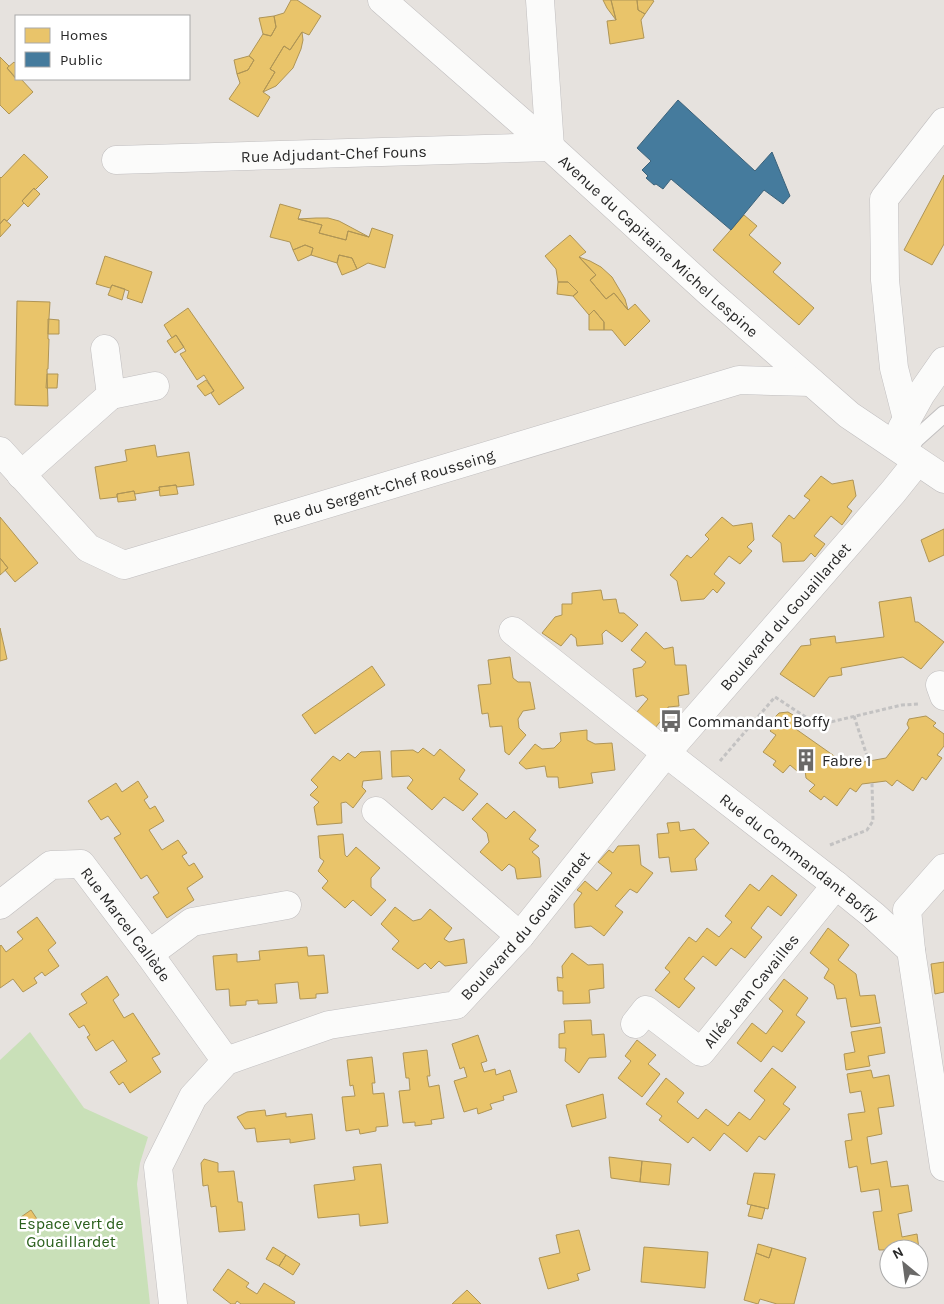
<svg xmlns="http://www.w3.org/2000/svg" width="944" height="1304" viewBox="0 0 944 1304" font-family="Karla,sans-serif">
<style>
.green{fill:#c9e0b8}
.homes{fill:#e9c46a;stroke:#af9556}
.public{fill:#457b9d;stroke:#3c627a}
.lines{fill:none;stroke-linecap:round;stroke-linejoin:round}
.service-casing{stroke:#c0bebf;stroke-width:18}
.minor-casing{stroke:#c0bebf;stroke-width:29}
.path{stroke:#c3c2c2;stroke-width:3;stroke-dasharray:4 2.5;stroke-linecap:butt}
.service{stroke:#fbfbfa;stroke-width:16}
.minor{stroke:#fbfbfa;stroke-width:28}
.labels{text-anchor:middle;stroke-width:5;stroke-linejoin:round;paint-order:stroke}
.street-label{font-size:16px;fill:#282828;stroke:#fff}
.poi-label{font-size:16px;fill:#282828;stroke:#fff;text-anchor:start}
.park-label{font-size:16px;fill:#2b601d;stroke:#fff}
</style>
<rect width="100%" height="100%" fill="#e6e2de"/>
<path class="green" d="M30 1032 84 1108 148 1137 140 1163 137 1184 150 1304H0V1060Z"/>
<path class="homes" d="M291 0H297L321 16 309 35 302 32 290 50 284 46 270 69 275 72 263 92 270 97 258 117 229 99 240 83 237 74 248 70 254 60 249 56 263 34 271 36 276 27 274 16 284 13Z
M603 0H611L616 20 607 8Z
M611 0H637L638 10 645 14 641 20 644 38 610 44 607 21 616 20Z
M637 0H652L654 1 645 14 638 10Z
M274 16 276 27 271 36 263 34 259 18Z
M302 32 303 40 301 49 293 68 276 86 263 92 275 72 270 69 284 46 290 50Z
M249 56 254 60 248 70 237 74 234 60Z
M0 57 9 66 7 68 16 79H21L33 92 9 114 0 105Z
M14 62 16 64V78L7 68Z
M24 154 48 177 35 190 34 188 22 201 24 203 7 221 4 219 0 224V177L1 178Z
M944 175V244L932 265 904 250Z
M34 188 40 194 28 207 22 201Z
M280 204 301 210 298 219 322 225 319 233 346 240 348 231 369 237 372 228 393 235 385 268 368 263 357 269 352 258 339 255 337 263 311 255 313 248 305 245 293 250 290 242 270 237Z
M744 215 757 226 749 235 781 263 773 272 814 308 799 325 713 250Z
M316 218H328L339 221 369 237 348 231 346 240 319 233 322 225 298 219Z
M4 219 11 225 0 237V224Z
M570 235 586 252 579 257 596 275 590 280 606 299 614 293 628 310 635 304 650 321 625 346 612 330H604V322L594 310 589 315 573 296 578 292 568 282H558L556 269 545 256Z
M305 245 313 248 311 255 298 261 293 250Z
M339 255 352 258 357 269 342 275 337 263Z
M105 256 152 272 142 303 127 298 129 291 112 285 110 288 96 284Z
M579 257 590 261 601 267 612 277 625 299 628 310 614 293 606 299 590 280 596 275Z
M558 282H568L578 292 573 296 557 294Z
M112 285 125 289 122 300 108 295Z
M17 301 50 302 48 334V339H49L48 369H47L48 406 15 405Z
M188 308 244 388 219 405 211 393 214 391 204 375 197 380 180 354 186 351 176 335 172 338 164 325Z
M594 310 604 322V330H589V315Z
M48 319 59 320V334H48Z
M176 335 184 347 175 353 167 341Z
M47 374H58L57 388H46Z
M206 380 214 391 205 396 197 386Z
M155 445 157 457 189 452 194 485 177 487 176 485 159 487 160 490 135 494 134 491 117 494V497L100 499 95 467 127 461 125 450Z
M821 476 832 484 853 480 856 496 847 507 852 511 842 525 831 516 814 536 825 544 815 557 811 553 804 561 783 562 781 543 772 536 789 515 794 519 810 500 804 496Z
M176 485 178 494 160 496 159 487Z
M134 491 136 500 118 502 117 494Z
M0 517 38 563 15 582 5 570 8 568 0 558Z
M722 517 733 526 752 523 754 540 747 547 752 551 740 564 729 556 714 574 725 583 717 593 713 589 704 599 681 601 677 581 670 575 687 555 691 558 709 539 705 535Z
M944 529V555L929 562 921 540Z
M0 558 8 568 0 575Z
M601 590 603 600 616 599 619 613H624L638 625 622 642 606 630 602 634 603 644 577 646 576 638 571 634 561 646 542 633 555 617 562 615V604H572V593Z
M911 597 915 622H918L944 642 921 669 903 657 841 668 842 675 829 677 814 697 780 674 801 646 811 645 810 639 835 636 836 643 884 637 879 602Z
M0 628 7 659 0 661Z
M646 632 664 649 673 647 675 665H686L689 694 678 696 679 706 668 707V712L655 728 636 713 648 699 643 695 636 697 633 669 642 667 646 662 631 650Z
M510 657 513 678 518 682H530L535 709 523 711 518 719 519 728 526 735 509 755 505 752 502 726 490 727 488 713 482 714 478 685 491 684 488 660Z
M372 666 385 685 315 734 302 715Z
M788 712 793 715V727L847 765 886 758 909 728 907 724 909 719 926 716 936 723 933 726 944 734V746L937 755 942 758 926 780 922 777 913 791 897 780 892 786 886 781 862 784 856 792 850 788 837 806 824 796 821 800 809 791 815 785 806 778 805 770 797 771 790 765 783 773 773 765 776 761 763 752 776 735 770 731 776 724 774 718 779 713Z
M587 730V740L595 744 612 743 615 770 591 773 593 783 559 788 558 777H547L545 766 526 769 519 763 535 744 542 749 554 748 561 741 560 733Z
M423 748 434 756 440 749 465 770 459 779 478 794 463 811 444 797 432 810 407 788 413 780 409 776 392 777 391 751 413 750 418 753Z
M380 751 382 779 363 781 362 787 366 791 353 808 346 802 341 803 342 823 317 825 314 807 319 802 310 795 318 787 311 780 333 756 340 761 348 753 355 758 361 752Z
M138 781 148 797 144 800 150 809 155 806 164 821 149 830 162 850 178 840 187 853 182 856 189 866 194 863 203 877 187 888 194 900 167 918 153 897 159 893 147 875 141 879 114 838 121 834 108 816 101 820 88 801 116 783 122 792Z
M487 803 506 819 514 811 536 830 529 839 539 846 532 852 539 858 541 877 517 879 515 868 509 864 502 871 480 852 489 842 487 833 472 819Z
M679 822 680 831 694 829 709 843 695 859 697 870 671 872 669 857 659 858 657 834 669 833 667 823Z
M343 834 345 855 347 857 356 847 380 868 371 878V887L386 900 371 916 353 900 345 908 322 888 328 881 318 871 324 861 320 858 318 836Z
M639 845 641 865 653 873 637 893 630 889 615 906 623 912 604 936 591 926 575 928 574 904 582 893 577 890 585 881 597 891 612 873 598 862 609 850 613 853 618 846Z
M772 875 797 895 781 916 768 906 751 928 762 937 745 958 731 948 716 966 703 956 684 979 695 988 679 1008 655 990 670 972 665 968 689 937 696 942 707 928 719 937 732 922 725 916 750 884 759 891Z
M395 907 413 921 421 919 430 909 452 928 444 939 449 942 464 939 467 963 445 966 439 961 431 969 425 963 418 969 392 949 399 941 381 924Z
M37 917 56 943 48 950 59 966 45 976 42 972 34 978 37 983 23 992 13 979 0 988V946L1 945 6 952 23 939 17 932Z
M828 928 849 945 838 960 856 974 860 996 875 995 880 1023 851 1027 846 998 837 999 834 985 824 978 829 969 810 953Z
M307 947 308 956 324 955 328 993 316 994V998L300 999 298 982 275 984 277 1003 258 1004V1000L246 1001V1005L230 1006 229 989 216 990 213 956 237 954V962L260 960 259 951Z
M572 953 588 965 603 964 604 988 589 990 590 1003 563 1004V991H558L557 977 563 978 562 966Z
M944 962V992L935 994 931 964Z
M107 976 119 995 113 1000 124 1018 133 1013 160 1054 152 1058 161 1072 130 1093 123 1082 119 1085 110 1072 127 1061 113 1040 96 1051 87 1037 90 1035 84 1025 79 1028 69 1014 87 1003 81 994Z
M784 979 808 998 796 1015 805 1022 782 1052 773 1046 761 1062 737 1043 752 1023 766 1034 783 1011 769 999Z
M591 1020 592 1035 604 1034 606 1057 589 1058 579 1073 565 1061 566 1048H559V1034L565 1033 564 1021Z
M881 1027 885 1053 868 1056 870 1066 846 1070 844 1054 855 1052 851 1032Z
M478 1035 487 1061 481 1063 484 1072 495 1069 496 1075 510 1070 517 1092 503 1096 504 1100 490 1104 492 1109 478 1114 477 1108 464 1112 454 1081 467 1077 464 1067 460 1069 452 1044Z
M637 1040 656 1055 648 1064 660 1074 642 1097 618 1078 631 1061 625 1056Z
M427 1050 430 1076H427L429 1087 439 1085 444 1118 431 1120 432 1124 415 1126V1122L403 1123 399 1091 410 1090 409 1078H406L403 1053Z
M372 1057 375 1083H372L373 1094 384 1093 388 1126 376 1127V1131L360 1134 359 1129 346 1131 342 1097 355 1096 353 1085 350 1086 347 1060Z
M772 1068 796 1087 783 1104 790 1109 765 1140 759 1136 747 1152 724 1133 710 1151 693 1137 688 1143 659 1120 662 1116 646 1104 666 1078 684 1093 677 1102 698 1119 706 1109 728 1126 739 1112 750 1120 765 1100 754 1091Z
M871 1070 873 1078 889 1075 894 1106 878 1108 882 1134 867 1137 871 1164 887 1161 891 1187 908 1185 912 1211 898 1214 902 1237 917 1234 921 1264H919V1249L879 1250 873 1212 882 1211 879 1189 861 1192 857 1166 849 1168 845 1141 852 1140 848 1114 865 1112 861 1091 850 1093 847 1074Z
M603 1094 606 1118 572 1127 566 1105Z
M265 1110 266 1116 286 1113V1117L312 1114 315 1139 290 1143V1139L257 1142 255 1128 245 1129 237 1117 247 1112Z
M609 1157 642 1161 640 1182 611 1178Z
M204 1159 218 1163V1172L234 1171 238 1202H242L245 1230 219 1232 216 1206 211 1207 208 1185 203 1186 201 1163Z
M642 1161 671 1164 669 1185 640 1182Z
M381 1164 388 1223 360 1226 359 1214 318 1218 314 1185 355 1180 353 1167Z
M754 1173 775 1174 768 1209 747 1204Z
M751 1205 765 1208 762 1219 748 1216Z
M31 1210 37 1219 27 1226 21 1217Z
M579 1230 590 1270 577 1274 579 1280 548 1289 539 1258 560 1253 556 1235Z
M758 1244 772 1248 769 1258 756 1253Z
M273 1247 286 1255 279 1266 266 1259Z
M644 1247 708 1252 705 1288 641 1282Z
M772 1248 806 1258 794 1304H777L760 1299 758 1304 744 1300 756 1253 769 1258Z
M286 1255 300 1264 293 1275 279 1266Z
M228 1269 249 1283 246 1287 257 1294 264 1283 295 1302 294 1304H241L237 1301 235 1304H231L213 1290Z
M467 1290 481 1304H452Z"/>
<path class="public" d="M678 100 755 171 772 152 790 196 783 204 764 190 731 230 671 179 663 189 656 184 654 185 646 178 648 176 642 170 651 161 637 148Z"/>
<g class="lines">
<defs>
<path id="service" d="M906 454 916 439 944 414"/>
<g id="minor">
<path id="s1" d="M382 0 550 147 711 294 849 415 944 479"/>
<path id="s2" d="M116 160 550 147 540 0"/>
<path d="M111 395 155 386"/>
<path d="M907 419 894 368 885 280 884 199 944 122"/>
<path d="M902 428 921 394 944 361"/>
<path id="s3" d="M0 451 88 548 124 565 739 380 811 382"/>
<path d="M21 475 111 395 105 349"/>
<path id="s4" d="M513 631 666 753 836 885 873 915 911 950 944 1167"/>
<path d="M940 685 944 696"/>
<path d="M376 811 520 936"/>
<path id="s5" d="M0 905 51 865 81 864 149 954 226 1061"/>
<path d="M911 950 907 910 944 868"/>
<path d="M149 954 192 922 287 905"/>
<path id="s6" d="M635 1024 646 1010 701 1052 836 885"/>
<path id="s7" d="M173 1304 158 1167 193 1097 226 1061 329 1025 456 1005 520 936 666 753 893 492 917 462"/>
</g>
</defs>
<use href="#service" class="service-casing"/>
<use href="#minor" class="minor-casing"/>
<path class="path" d="M854 716 869 762
M720 761 775 697 818 725 902 705 918 704
M830 845 867 830 873 821 872 783"/>
<use href="#service" class="service"/>
<use href="#minor" class="minor"/>
</g>
<defs>
<symbol id="bus-bare" viewBox="-9 -9 18 18"><path d="M-5-6H5V4H4V6H2V4H-2V6H-4V4H-5ZM-3.5-4V0h7V-4ZM-3.5 1.2v1.5H-2V1.2ZM2 1.2v1.5H3.5V1.2Z" fill="#6a6968" stroke="#fff" stroke-width="2.5" paint-order="stroke"/></symbol>
<symbol id="building-bare" viewBox="-9 -9 18 18"><path d="M-4-6H4V6H1V3H-1V6H-4ZM-2.5-4.3h1.7v1.8h-1.7ZM.8-4.3h1.7v1.8H.8ZM-2.5-1h1.7V.8h-1.7ZM.8-1h1.7V.8H.8Z" fill="#6a6968" stroke="#fff" stroke-width="2.5" paint-order="stroke"/></symbol>
</defs>
<g fill-rule="evenodd">
<use href="#bus-bare" x="655" y="705" width="32" height="32"/>
<use href="#building-bare" x="790" y="744" width="32" height="32"/>
</g>
<g class="labels">
<g class="street-label">
<text dy="6" stroke="none"><textPath href="#s2" startOffset="218">Rue Adjudant-Chef Founs</textPath></text>
<text dy="6" stroke="none"><textPath href="#s1" startOffset="370">Avenue du Capitaine Michel Lespine</textPath></text>
<text dy="6" stroke="none"><textPath href="#s3" startOffset="442">Rue du Sergent-Chef Rousseing</textPath></text>
<text dy="6" stroke="none"><textPath href="#s7" startOffset="1012">Boulevard du Gouaillardet</textPath></text>
<text dy="6" stroke="none"><textPath href="#s4" startOffset="365">Rue du Commandant Boffy</textPath></text>
<text dy="6" stroke="none"><textPath href="#s5" startOffset="170">Rue Marcel Callède</textPath></text>
<text dy="6" stroke="none"><textPath href="#s7" startOffset="608">Boulevard du Gouaillardet</textPath></text>
<text dy="6" stroke="none"><textPath href="#s6" startOffset="166">Allée Jean Cavailles</textPath></text>
</g>
<g class="poi-label">
<text x="688" y="727">Commandant Boffy</text>
<text x="822" y="766">Fabre 1</text>
</g>
<g class="park-label">
<text x="71" y="1229">Espace vert de<tspan x="71" dy="18">Gouaillardet</tspan></text>
</g>
</g>
<rect x="15" y="15" width="175" height="65" fill="#ffffff" stroke="#a9a9a9"/>
<rect x="25" y="28" width="25" height="15" fill="#e9c46a" stroke="#a9a9a9"/>
<text x="60" y="40" font-size="15" fill="#282828">Homes</text>
<rect x="25" y="52" width="25" height="15" fill="#457b9d" stroke="#a9a9a9"/>
<text x="60" y="65" font-size="15" fill="#282828">Public</text>
<g transform="translate(904 1264) rotate(331)"><circle r="24" fill="#ffffff" stroke="#a9a9a9"/>
<path d="M0-4L9 19L0 12L-9 19Z" fill="#6a6968"/>
<text y="-8" font-size="14" font-weight="bold" text-anchor="middle" fill="#282828">N</text>
</g>
</svg>
